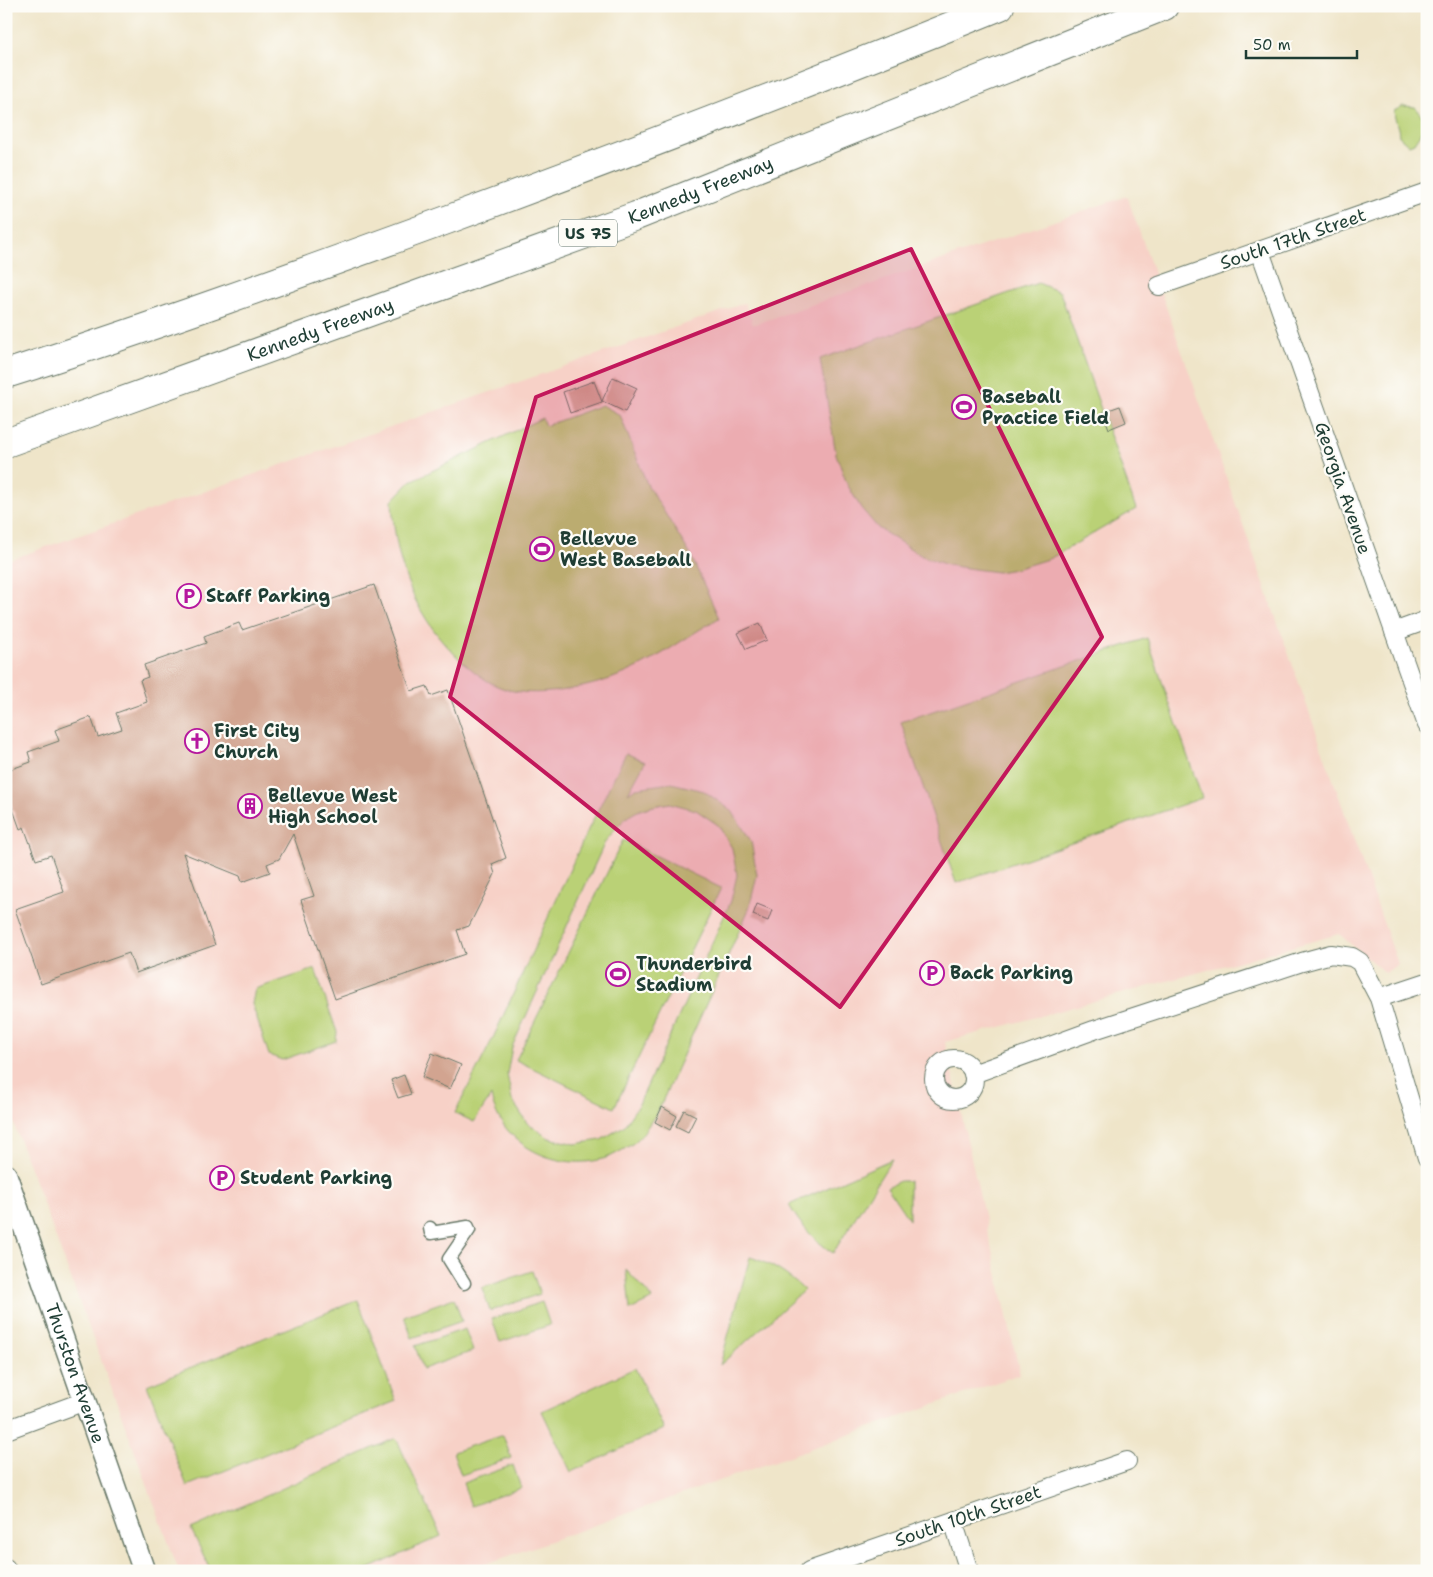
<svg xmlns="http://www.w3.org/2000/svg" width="1433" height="1577" viewBox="0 0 1433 1577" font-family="'Shantell Sans',sans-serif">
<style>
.built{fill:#f7d1c7}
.green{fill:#bad176;stroke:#6c8755;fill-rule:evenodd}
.building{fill:#d2a490}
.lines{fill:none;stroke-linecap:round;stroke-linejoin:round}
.pedestrian-casing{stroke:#687868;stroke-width:15}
.minor-casing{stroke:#687868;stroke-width:20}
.tertiary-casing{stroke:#687868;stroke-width:24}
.motorway-casing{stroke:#687868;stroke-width:30}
.pedestrian{stroke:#fff;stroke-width:12}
.minor{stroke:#fff;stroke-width:18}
.tertiary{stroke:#fff;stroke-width:21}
.motorway{stroke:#fff;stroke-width:28}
.marked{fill:#c2185b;fill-opacity:0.2;stroke:#c2185b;stroke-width:4;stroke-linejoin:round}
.labels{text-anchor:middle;stroke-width:4.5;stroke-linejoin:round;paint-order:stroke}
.shield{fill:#fdfcf7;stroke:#62766e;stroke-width:1}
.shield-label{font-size:16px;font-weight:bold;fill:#1f3d34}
.street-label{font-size:18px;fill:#1f3d34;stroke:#fdfcf7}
.poi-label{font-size:18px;font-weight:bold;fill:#1f3d34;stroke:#fdfcf7;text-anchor:start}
</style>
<rect width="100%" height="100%" fill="#fdfcf7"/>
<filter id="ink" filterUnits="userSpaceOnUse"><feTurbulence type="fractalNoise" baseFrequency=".02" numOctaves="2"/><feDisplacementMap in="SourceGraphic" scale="10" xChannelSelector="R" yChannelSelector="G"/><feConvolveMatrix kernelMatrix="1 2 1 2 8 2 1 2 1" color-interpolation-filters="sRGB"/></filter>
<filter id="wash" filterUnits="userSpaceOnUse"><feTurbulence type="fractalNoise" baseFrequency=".0096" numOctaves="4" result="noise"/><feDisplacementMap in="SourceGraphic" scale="20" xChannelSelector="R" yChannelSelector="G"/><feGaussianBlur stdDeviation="1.12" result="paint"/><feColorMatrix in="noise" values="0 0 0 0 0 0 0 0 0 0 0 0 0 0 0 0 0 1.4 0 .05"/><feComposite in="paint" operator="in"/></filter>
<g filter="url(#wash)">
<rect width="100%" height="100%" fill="#efe5c9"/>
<path class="built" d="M1127 196 1398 964 1385 973 1339 934 945 1042 1020 1374 466 1571H179L6 1103V561L745 303 753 325Z"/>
<path class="green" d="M1403 106 1415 107C1431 123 1424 127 1414 143L1409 145 1399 136C1399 126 1394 120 1394 111Z
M1038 283 1060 292 1136 509 1051 558 1015 569 998 572 974 569 947 565 922 556 878 528 861 508 847 484 836 454 820 359Z
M602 405 620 415 647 484 690 554 719 618C683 638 650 666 610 679 581 689 535 698 505 689 489 684 477 674 464 663 415 619 395 566 392 501L411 481 542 418 545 426Z
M1147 638 1202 798 956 883 901 722Z
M626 753 645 762 628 793 636 788 671 783 704 791 732 811 751 841 757 875 749 909 657 1113C650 1122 644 1134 636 1141 630 1146 613 1156 606 1158 559 1173 501 1146 491 1096L474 1122 455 1113 494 1036 586 834ZM670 803 696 810 718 825 732 848 737 875 731 901 639 1104 624 1126 601 1140 575 1144 549 1138 527 1123 512 1100 507 1074 512 1047 605 842C627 813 634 809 670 803Z
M623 840 721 888 614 1108 516 1060Z
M315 969 337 1032 336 1041 282 1060 269 1055 252 1004 255 989Z
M892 1159 833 1253C814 1240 800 1225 789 1205Z
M900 1181H909V1220L887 1187Z
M750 1257C772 1264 787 1274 804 1290L720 1365Z
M626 1270 653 1299 630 1310Z
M532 1271 540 1294 490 1311 482 1288Z
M454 1298 462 1321 412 1338 404 1316Z
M358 1300 396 1401 187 1486 147 1385Z
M542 1302 550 1325 500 1342 492 1319Z
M465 1329 473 1351 423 1369 415 1346Z
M635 1368 664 1429 571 1472 542 1411Z
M503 1435 511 1458 461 1475 453 1452Z
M396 1438 441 1536 364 1571H211L191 1529Z
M513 1465 521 1488 471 1506 463 1483Z"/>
<g id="blocks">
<path class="building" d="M613 377 637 388 625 412 602 401Z
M594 381 602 402 570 413 563 392Z
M1120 406 1126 422 1109 429 1103 412Z
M374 585 411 691 427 686 431 696 448 690 506 858 492 864 495 874 469 926 457 930 465 954 335 999 301 900 314 896 293 834 279 859 267 864 270 872 242 882 240 876 183 853 215 945 136 973 129 953 41 984 15 909 64 892 51 855 36 860 24 827 20 829 6 790V771L31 762 28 752 59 741 55 730 91 717 98 737 122 729 116 713 147 702 140 680 148 677 144 665 206 643 204 636 239 623 242 630Z
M760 623 767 640 746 649 738 633Z
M757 904 772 910 768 921 753 915Z
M432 1053 461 1065 450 1089 422 1077Z
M404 1075 411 1094 398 1098 391 1080Z
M662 1107 677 1116 670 1130 655 1122Z
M684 1110 696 1116 688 1132 676 1126Z"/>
</g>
</g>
<g filter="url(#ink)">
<use href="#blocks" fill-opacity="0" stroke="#687868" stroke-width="1"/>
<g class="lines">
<defs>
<path id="pedestrian" d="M430 1228 431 1233 468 1227 469 1230 449 1259 464 1283"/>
<path id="minor" d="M1260 251 1427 725
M1159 286 1427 192
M1394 632 1427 620
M1379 998 1427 982
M934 1079a20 20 0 1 1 40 0a20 20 0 1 1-40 0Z
M973 1074 1094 1030 1302 962 1331 954 1352 957 1360 962 1379 998 1427 1158
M6 1430 85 1401
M953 1521 969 1571
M6 1568 7 1571
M809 1571 1127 1461"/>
<g id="tertiary">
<path id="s1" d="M6 1175 144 1571"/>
</g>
<g id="motorway">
<path d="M6 374C153 327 299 274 444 221 631 152 816 81 1000 6"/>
<path id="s2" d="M6 443 636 216 1164 6"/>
</g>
</defs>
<use href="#pedestrian" class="pedestrian-casing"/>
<use href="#minor" class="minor-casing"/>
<use href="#tertiary" class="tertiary-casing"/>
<use href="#motorway" class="motorway-casing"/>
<use href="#pedestrian" class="pedestrian"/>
<use href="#minor" class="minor"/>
<use href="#tertiary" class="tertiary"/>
<use href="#motorway" class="motorway"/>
</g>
</g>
<path class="marked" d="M911 249 1102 637 840 1007 450 697 536 397Z"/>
<defs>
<symbol id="stadium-ring" viewBox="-11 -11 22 22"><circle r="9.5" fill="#fdfcf7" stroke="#b5179e" stroke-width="1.5"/><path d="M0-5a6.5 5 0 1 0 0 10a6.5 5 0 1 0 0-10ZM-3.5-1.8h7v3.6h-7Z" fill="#b5179e"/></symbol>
<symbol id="parking-ring" viewBox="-11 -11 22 22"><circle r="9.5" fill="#fdfcf7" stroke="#b5179e" stroke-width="1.5"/><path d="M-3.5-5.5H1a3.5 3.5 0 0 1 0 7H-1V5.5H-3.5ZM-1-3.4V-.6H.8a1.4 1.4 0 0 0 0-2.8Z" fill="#b5179e"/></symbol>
<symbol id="church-ring" viewBox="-11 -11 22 22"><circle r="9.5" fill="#fdfcf7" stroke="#b5179e" stroke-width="1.5"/><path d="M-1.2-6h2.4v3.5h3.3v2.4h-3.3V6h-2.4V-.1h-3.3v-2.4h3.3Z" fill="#b5179e"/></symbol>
<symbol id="building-ring" viewBox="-11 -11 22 22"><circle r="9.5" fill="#fdfcf7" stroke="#b5179e" stroke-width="1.5"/><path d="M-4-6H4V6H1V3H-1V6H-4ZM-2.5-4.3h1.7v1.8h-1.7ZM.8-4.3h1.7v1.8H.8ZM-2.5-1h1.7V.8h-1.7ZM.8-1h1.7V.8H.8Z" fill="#b5179e"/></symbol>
</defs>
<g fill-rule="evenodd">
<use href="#stadium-ring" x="950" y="393" width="28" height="28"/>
<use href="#stadium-ring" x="528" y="535" width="28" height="28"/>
<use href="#parking-ring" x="175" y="582" width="28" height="28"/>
<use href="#church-ring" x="183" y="727" width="28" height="28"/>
<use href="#building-ring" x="236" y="792" width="28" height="28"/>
<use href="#parking-ring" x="918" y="959" width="28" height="28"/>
<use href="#stadium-ring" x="604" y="960" width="28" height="28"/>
<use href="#parking-ring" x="208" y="1164" width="28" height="28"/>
</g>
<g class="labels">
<rect class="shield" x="559" y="219.5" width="58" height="27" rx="4"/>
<g class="shield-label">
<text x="588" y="239">US 75</text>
</g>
<g class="street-label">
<text dy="6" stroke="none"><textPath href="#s2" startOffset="739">Kennedy Freeway</textPath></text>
<text transform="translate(1293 239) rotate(-19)" y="6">South 17th Street</text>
<text dy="6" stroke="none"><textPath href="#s2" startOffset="334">Kennedy Freeway</textPath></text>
<text transform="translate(1343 488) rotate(71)" y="6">Georgia Avenue</text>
<text dy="6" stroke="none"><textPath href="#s1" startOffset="210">Thurston Avenue</textPath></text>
<text transform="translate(968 1516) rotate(-19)" y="6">South 10th Street</text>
</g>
<g class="poi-label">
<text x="982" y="403">Baseball<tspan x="982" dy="21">Practice Field</tspan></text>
<text x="560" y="545">Bellevue<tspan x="560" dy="21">West Baseball</tspan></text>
<text x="206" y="602">Staff Parking</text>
<text x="214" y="737">First City<tspan x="214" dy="21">Church</tspan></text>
<text x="268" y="802">Bellevue West<tspan x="268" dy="21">High School</tspan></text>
<text x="636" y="970">Thunderbird<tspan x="636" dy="21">Stadium</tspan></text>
<text x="950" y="979">Back Parking</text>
<text x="240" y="1184">Student Parking</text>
</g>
</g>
<rect width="1433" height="1577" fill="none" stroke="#fdfcf7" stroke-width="25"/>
<path d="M1246 50v8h111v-8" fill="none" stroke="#1f3d34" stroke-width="2.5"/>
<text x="1253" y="50" font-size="15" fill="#1f3d34" stroke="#fdfcf7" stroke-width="4" paint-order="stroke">50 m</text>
</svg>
